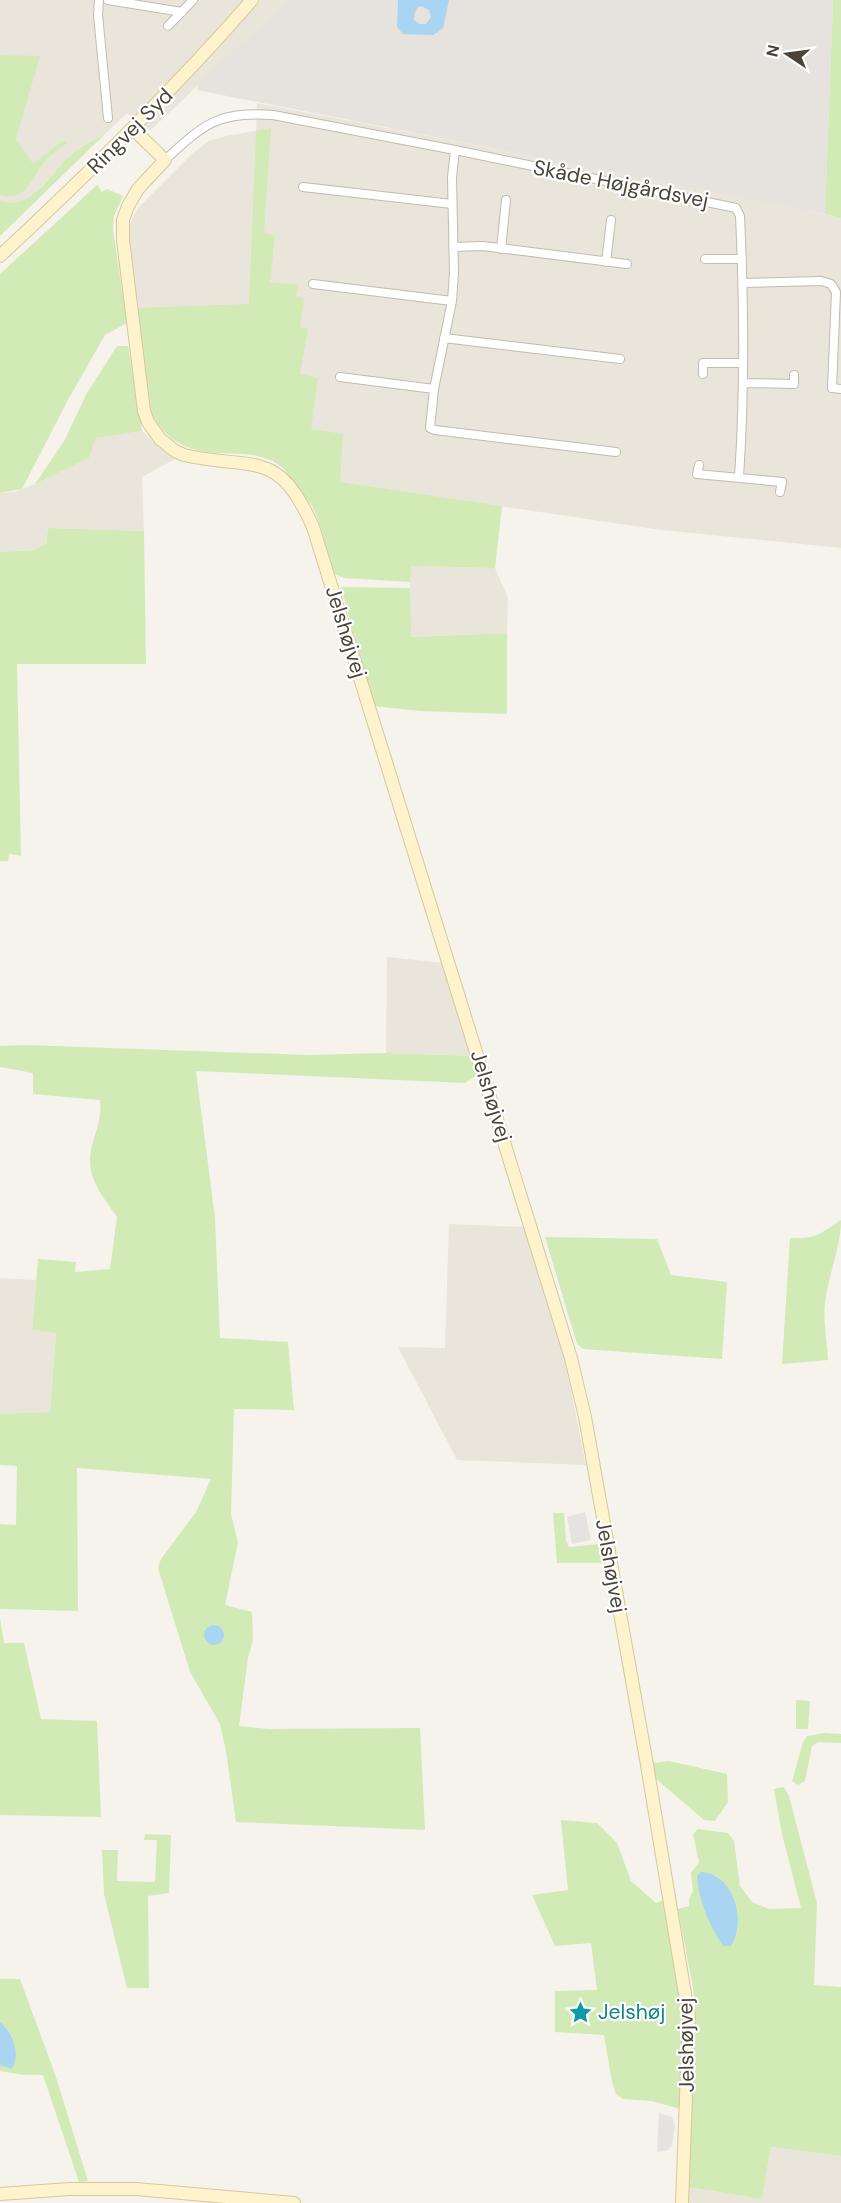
<svg xmlns="http://www.w3.org/2000/svg" width="841" height="2203" viewBox="0 0 841 2203" font-family="'DM Sans',sans-serif">
<style>
.residential{fill:#eae5da}
.industrial{fill:#e6e2dd}
.green{fill:#d2eab5}
.parking{fill:#e5e3e0}
.water{fill:#a9d4f2;fill-rule:evenodd}
.lines{fill:none;stroke-linecap:round;stroke-linejoin:round}
.street-casing{stroke:#c2bbae;stroke-width:10}
.secondary-casing{stroke:#d6c79b;stroke-width:14}
.street{stroke:#fff;stroke-width:8}
.secondary{stroke:#fff3cd;stroke-width:12}
.labels{text-anchor:middle;stroke-width:4.5;stroke-linejoin:round;paint-order:stroke}
.street-label{font-size:21px;fill:#4b4439;stroke:#fff}
.culture-label{font-size:21px;fill:#0d838f;stroke:#fff;text-anchor:start}
</style>
<rect width="100%" height="100%" fill="#f6f3ec"/>
<path class="residential" d="M0 0H287L150 131 127 113 104 135 72 154 33 196 22 202 8 204 0 201Z
M257 103 770 202 841 218V548L661 530 339 482 297 489 284 469 273 461 259 457 136 308 128 228 138 208 193 153 209 141 226 136 256 131Z
M142 431 165 452 177 458 142 477 144 531 48 528 46 544 33 550 0 552V493L15 492 35 484 89 458 96 438Z
M410 566 495 568 508 598 507 633 410 637Z
M387 957 444 963 474 1056 386 1053Z
M449 1224 524 1227 564 1355 586 1465 457 1460 398 1347 445 1348Z
M0 1278 36 1280 32 1330 56 1332 50 1412 0 1414Z
M771 2147 841 2156V2203H688V2187L762 2199Z"/>
<path class="industrial" d="M287 0H833L825 214 197 90 198 84Z"/>
<path class="green" d="M833 0H841V218L825 214Z
M0 55 40 56 16 139 33 164 62 141 67 142V143C60 149 51 154 45 161 31 177 27 203 0 195Z
M271 128 264 233 275 236 270 282 298 285 296 297 304 298 300 327 308 329 300 374 318 378 311 429 343 434 340 482 502 506 495 568 411 566 410 582 344 578 334 574C327 553 323 528 313 508 309 500 301 494 296 487 291 481 288 473 283 468 251 438 193 473 158 424 141 400 140 338 136 308L249 304 256 131Z
M104 135 0 236V201C33 212 50 173 71 155 81 146 93 141 104 135Z
M97 185 102 192 107 189 123 196 114 216 113 230 127 323 105 335 69 398 22 489 0 493V274Z
M117 346H128L142 431 96 438 89 458 35 484 64 441 87 393Z
M48 528 144 531 146 664H17L21 856 9 854 8 861H0V552L33 550 46 544Z
M341 587 410 588 411 637 507 633V714L420 711 373 706Z
M26 1045 309 1055 386 1053 474 1056 478 1074 465 1083 196 1071 215 1218 220 1338 288 1342 294 1410 234 1409 231 1514 238 1542 225 1605 252 1612 253 1640 248 1658 239 1726 268 1729 420 1728 425 1830 236 1822 226 1751 220 1724 190 1672 158 1568 161 1559 196 1512 211 1479 77 1468 78 1611 0 1609V1524L16 1525 17 1466 0 1465V1414L50 1412 56 1333 32 1330 38 1259 76 1262 75 1272 110 1269 117 1217C100 1192 83 1174 93 1142 97 1128 102 1115 100 1100L33 1094V1073L0 1067V1046Z
M841 1220C841 1248 828 1275 825 1303 823 1321 827 1342 828 1360L782 1364 790 1238C814 1240 822 1233 841 1220Z
M545 1237 657 1239 671 1275 727 1282 722 1359 583 1349 577 1344Z
M553 1513H564L566 1540 569 1547 599 1544 603 1563H557Z
M0 1618 4 1643H24L41 1719 97 1721 101 1817 0 1815Z
M796 1700 810 1701 808 1729H796Z
M824 1733 841 1734V1743L818 1742 812 1746 805 1781 798 1785 792 1781 803 1742 807 1736Z
M669 1761 727 1774 728 1802 715 1821 704 1820 654 1777 653 1763Z
M784 1787 789 1796 817 1903 814 1985 841 1987V2156L771 2147 762 2199 688 2187 696 2024 693 1988 678 1909 689 1906V1899L693 1891 691 1873 699 1862 693 1834 698 1829 728 1833 734 1841 740 1886 752 1902 769 1909 801 1908 782 1834 774 1789Z
M561 1820 597 1823 617 1843 631 1881 656 1903 663 1900 682 2015 680 2109 652 2101 623 2099 616 2094 612 2082 604 2035 555 2032V1991L597 1990 591 1943 555 1946 532 1895 568 1890Z
M145 1834 171 1835 169 1893 148 1896 149 1988H127L104 1894 102 1850H118L117 1881 155 1882 157 1840H144Z
M0 1979H20L55 2074 88 2181 79 2182 43 2075H25L0 2071Z"/>
<path class="parking" d="M585 1512 591 1540 572 1544 567 1517Z
M659 2113 672 2117 675 2126 672 2146 666 2151 657 2152Z"/>
<path class="water" d="M398 0H449L443 28 433 35 403 34 397 27ZM421 6 429 10 431 17 426 24H420L414 20V15L417 8Z
M204 1635a10 10 0 1 1 20 0a10 10 0 1 1-20 0Z
M701 1872C734 1874 747 1920 731 1946H724C710 1929 698 1897 697 1876Z
M0 2022C13 2033 21 2053 12 2069L0 2065Z"/>
<g class="lines">
<defs>
<path id="street" d="M99 0 98 15 108 118
M108 0 182 12
M168 26 193 0
M455 150 452 177 454 273 452 301 434 389 430 428 435 430 616 452
M165 160C204 124 218 111 273 115L455 150 736 208 740 216C744 303 745 390 739 477
M303 187 452 204
M453 247 483 246 627 264
M501 249 506 200
M705 259H742
M606 262 611 220
M743 283 821 281 831 284 836 292 832 388 841 389
M313 284 452 301
M444 338 620 359
M703 374V363H743
M340 377 434 389
M743 383 794 384V375
M699 465 697 474 782 482 780 492"/>
<path id="secondary" d="M133 129 165 160 138 189 128 206 123 220V240L144 411 148 422 160 439 175 451 184 455C254 471 278 447 313 527L571 1358 585 1417 646 1759 689 2018 682 2203
M0 256C88 174 173 91 252 0
M0 2194 69 2189H136L294 2203"/>
</defs>
<use href="#street" class="street-casing"/>
<use href="#secondary" class="secondary-casing"/>
<use href="#street" class="street"/>
<use href="#secondary" class="secondary"/>
</g>
<defs>
<symbol id="sight-bare" viewBox="-9 -9 18 18"><path d="M0-6L1.8-2.2L6-1.7L2.9 1.2L3.7 5.4L0 3.3L-3.7 5.4L-2.9 1.2L-6-1.7L-1.8-2.2Z" fill="#0f9aa8" stroke="#fff" stroke-width="2.5" paint-order="stroke"/></symbol>
</defs>
<g fill-rule="evenodd">
<use href="#sight-bare" x="564" y="1996" width="33" height="33"/>
</g>
<g class="labels">
<g class="street-label">
<text transform="translate(130 131) rotate(-45)" y="7">Ringvej Syd</text>
<text transform="translate(621 184) rotate(11)" y="7">Skåde Højgårdsvej</text>
<text transform="translate(346 632) rotate(73)" y="7">Jelshøjvej</text>
<text transform="translate(491 1096) rotate(73)" y="7">Jelshøjvej</text>
<text transform="translate(611 1566) rotate(80)" y="7">Jelshøjvej</text>
<text transform="translate(686 2045) rotate(-91)" y="7">Jelshøjvej</text>
</g>
<g class="culture-label">
<text x="598" y="2019">Jelshøj</text>
</g>
</g>
<g transform="translate(787 54) rotate(283)" stroke="#ffffff" stroke-width="4.5" paint-order="stroke">
<path d="M0-4.5L10 22L0 15L-10 22Z" fill="#4b4439"/>
<text y="-9" font-size="16" font-weight="bold" text-anchor="middle" fill="#4b4439">N</text>
</g>
</svg>
